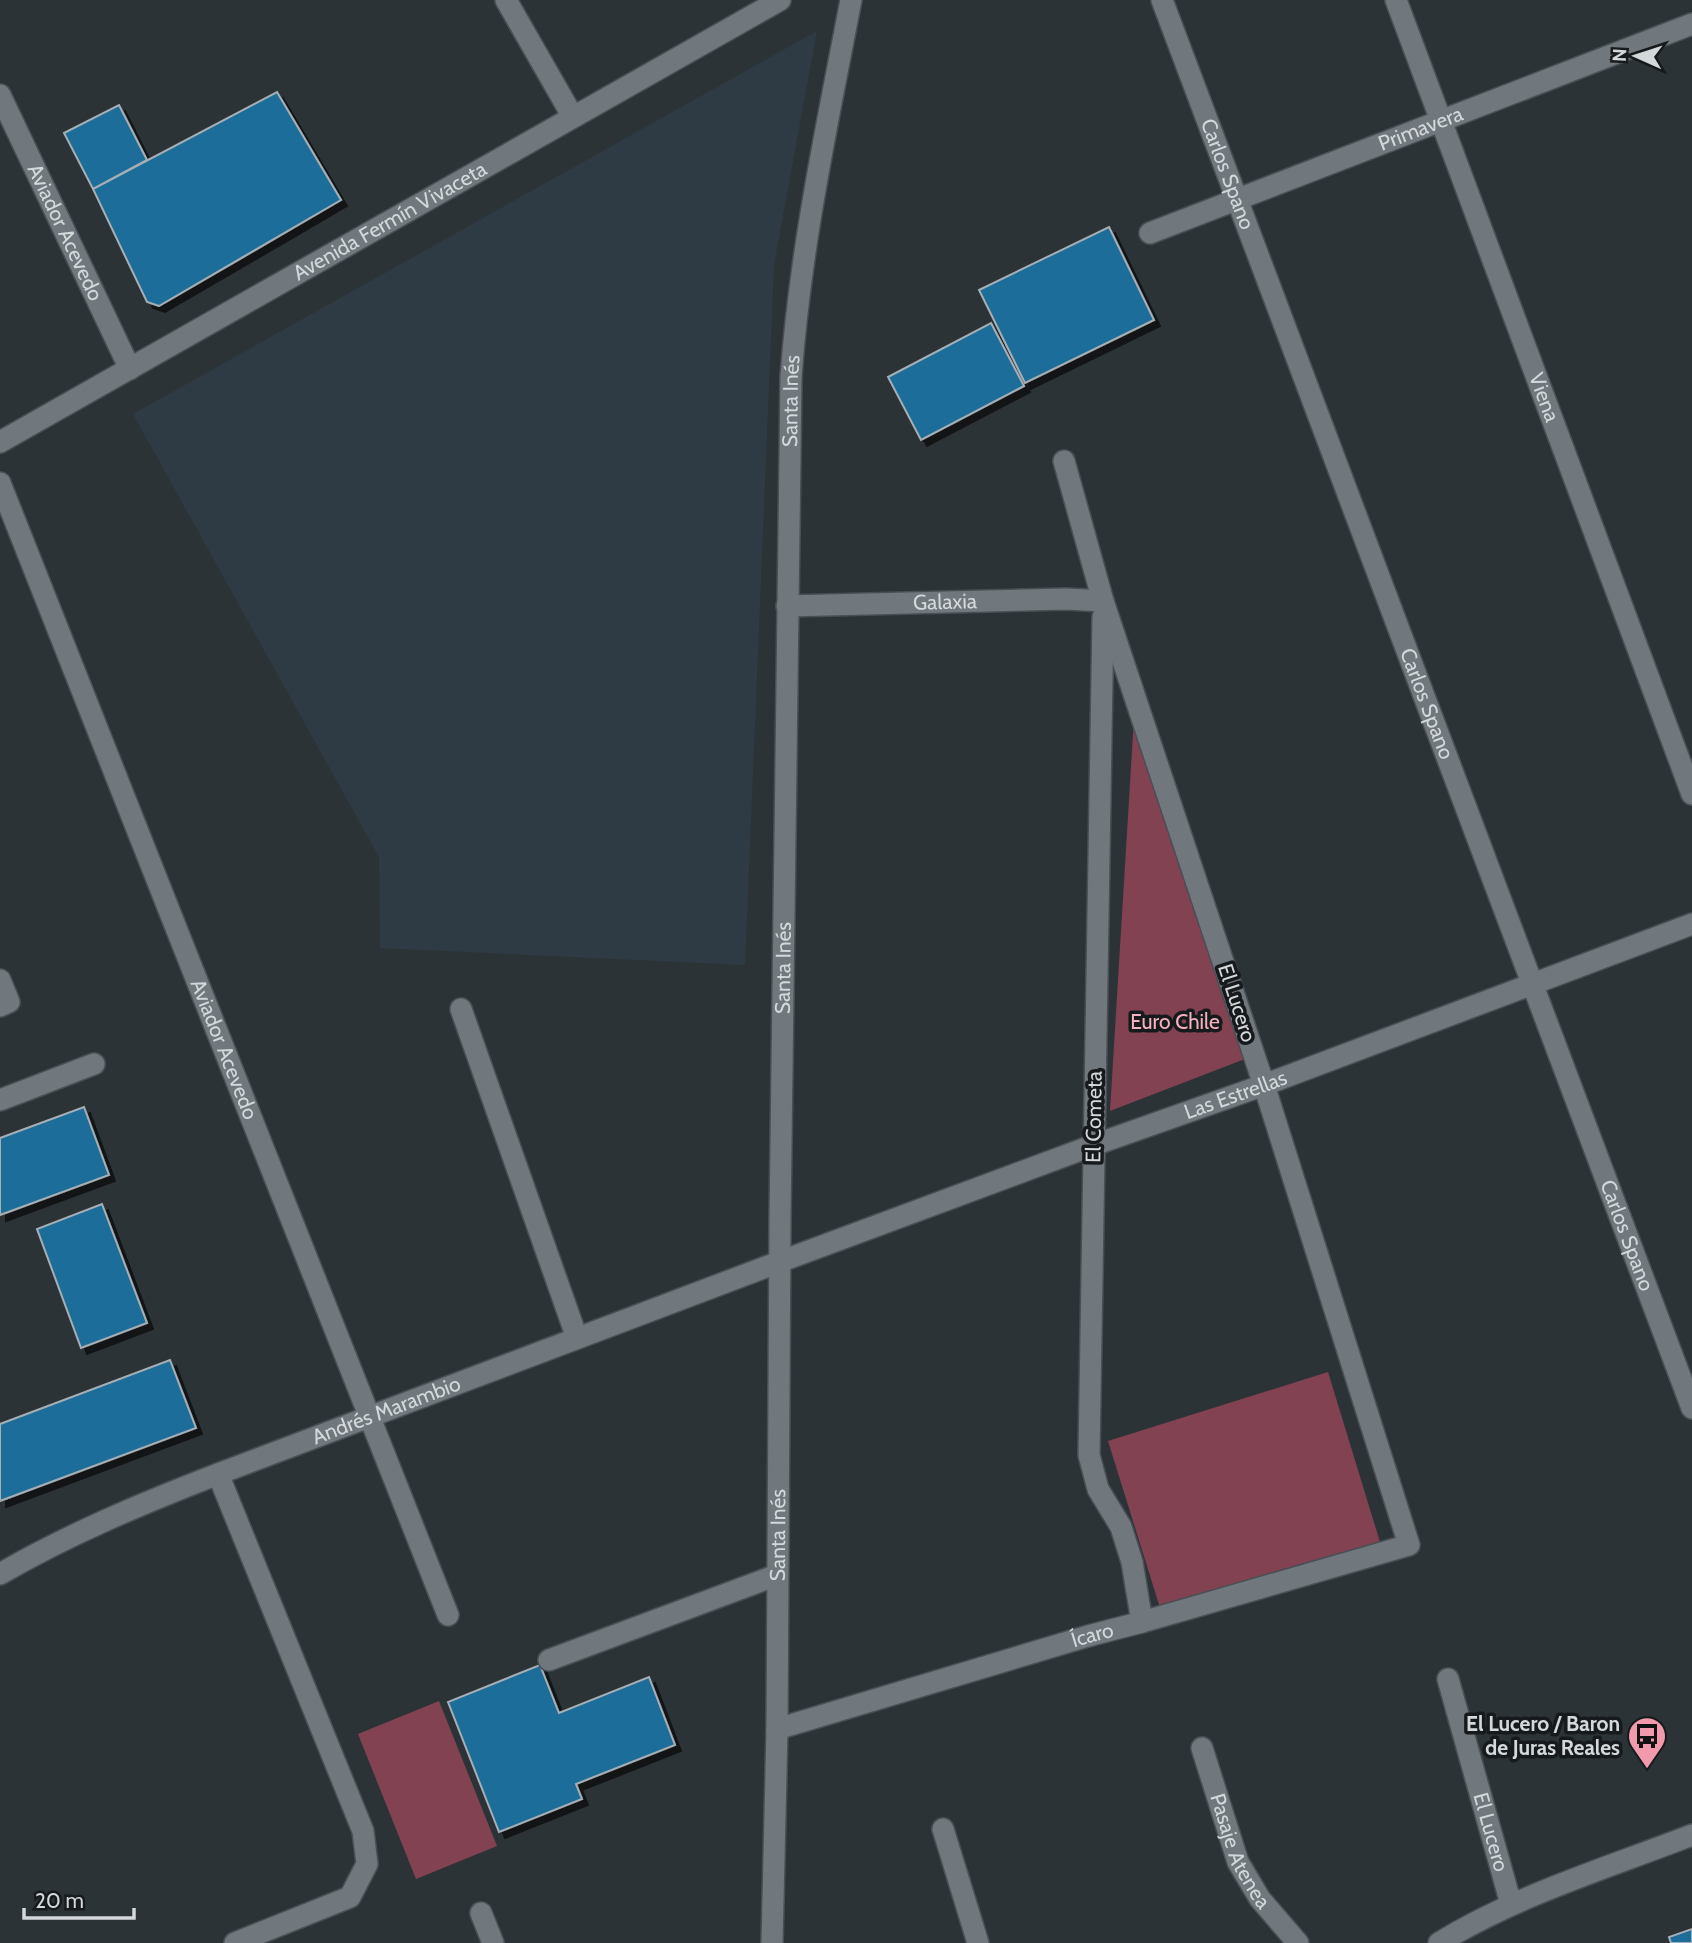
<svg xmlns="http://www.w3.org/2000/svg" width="1692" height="1943" viewBox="0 0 1692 1943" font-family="Cabin,sans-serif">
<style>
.built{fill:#2f3b44}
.green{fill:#824252}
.building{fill:#1f6d99;stroke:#a7afb5;stroke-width:2;filter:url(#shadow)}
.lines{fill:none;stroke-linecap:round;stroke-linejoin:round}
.service-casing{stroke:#494f54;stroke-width:24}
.minor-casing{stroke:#494f54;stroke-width:24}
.tertiary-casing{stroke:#494f54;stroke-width:24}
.secondary-casing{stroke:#494f54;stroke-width:24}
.service{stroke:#71787d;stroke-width:21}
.minor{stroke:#71787d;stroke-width:21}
.tertiary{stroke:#71787d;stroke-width:21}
.secondary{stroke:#71787d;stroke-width:21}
.labels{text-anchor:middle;stroke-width:7;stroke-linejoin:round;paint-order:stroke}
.street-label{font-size:21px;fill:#d3d8db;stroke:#171a1c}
.park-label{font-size:21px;fill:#f4b2bf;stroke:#171a1c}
.poi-label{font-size:21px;font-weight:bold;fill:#d3d8db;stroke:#171a1c;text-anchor:end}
</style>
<defs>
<filter id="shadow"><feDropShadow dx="6" dy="6" stdDeviation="0" flood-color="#0009"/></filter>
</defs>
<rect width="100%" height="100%" fill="#2c3337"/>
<path class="built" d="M817 31 774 264 745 965 380 948 379 857 133 414Z"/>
<path class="green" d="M1134 718 1250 1057 1110 1111Z
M1328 1372 1380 1542 1161 1611 1108 1441Z
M439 1701 497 1846 416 1879 358 1734Z"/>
<path class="building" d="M277 92 341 200 159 306 147 302 93 189Z
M119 105 147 160 93 189 64 133Z
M1109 227 1154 320 1025 383 979 290Z
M991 323 1024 386 921 440 888 377Z
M84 1107 109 1175 0 1215V1138Z
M102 1204 147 1323 81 1348 37 1229Z
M170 1360 196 1428 0 1501V1424Z
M540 1665 559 1713 649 1677 675 1745 576 1784 582 1799 499 1832 448 1702Z
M1692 1929V1943H1671L1669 1937Z"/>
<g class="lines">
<defs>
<path id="service" d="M0 980 9 1002 0 1006
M0 1100 94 1064
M218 1474 363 1831 367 1864 350 1897 235 1943
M549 1660 777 1575"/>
<g id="minor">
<path d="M506 0 573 117"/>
<path id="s1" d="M1162 0 1692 1408"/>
<path id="s2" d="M1396 0 1692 794"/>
<path id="s3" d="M0 95 130 369"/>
<path id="s4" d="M1150 233 1692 24"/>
<path id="s5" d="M0 483 448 1615"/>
<path id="s6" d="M787 606 1066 599 1103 601"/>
<path d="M1103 617 1089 1455 1098 1489 1121 1527 1132 1562 1142 1622"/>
<path d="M461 1009 577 1338"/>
<path id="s7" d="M0 1574C69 1534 143 1503 218 1474L779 1262 1094 1145 1264 1085 1692 924"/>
<path id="s8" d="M1448 1679 1511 1904"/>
<path id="s9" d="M777 1729 1088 1636 1142 1622 1409 1545 1264 1085 1103 601 1064 461"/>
<path id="s10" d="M1202 1748 1238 1862 1260 1899 1298 1943"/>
<path d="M943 1829 978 1943"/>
<path d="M481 1913 493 1943"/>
</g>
<g id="tertiary">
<path id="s11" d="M772 1943 777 1729 780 1221 791 377C800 250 827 125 851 0"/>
<path d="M1439 1943C1517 1895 1607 1868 1692 1835"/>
</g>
<g id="secondary">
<path id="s12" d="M0 442 780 0"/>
</g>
</defs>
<use href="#service" class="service-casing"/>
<use href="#minor" class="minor-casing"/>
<use href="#tertiary" class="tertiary-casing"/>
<use href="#secondary" class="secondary-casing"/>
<use href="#service" class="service"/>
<use href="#minor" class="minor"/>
<use href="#tertiary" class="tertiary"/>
<use href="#secondary" class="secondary"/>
</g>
<defs>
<symbol id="bus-pin" viewBox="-11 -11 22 30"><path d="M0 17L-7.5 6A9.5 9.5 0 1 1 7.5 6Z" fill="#f29aad" stroke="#171a1c"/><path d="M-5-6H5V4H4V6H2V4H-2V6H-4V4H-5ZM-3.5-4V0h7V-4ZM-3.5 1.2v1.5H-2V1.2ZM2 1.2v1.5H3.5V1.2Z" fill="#111"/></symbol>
</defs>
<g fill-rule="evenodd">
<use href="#bus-pin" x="1625" y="1714" width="44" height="60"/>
</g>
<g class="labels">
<g class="street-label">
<text dy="7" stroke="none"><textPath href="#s4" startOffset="290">Primavera</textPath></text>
<text dy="7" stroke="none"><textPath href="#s1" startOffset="186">Carlos Spano</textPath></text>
<text dy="7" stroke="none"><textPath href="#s12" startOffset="448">Avenida Fermín Vivaceta</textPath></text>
<text dy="7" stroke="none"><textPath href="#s3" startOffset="152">Aviador Acevedo</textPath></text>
<text dy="7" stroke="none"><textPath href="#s2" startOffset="424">Viena</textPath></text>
<text dy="7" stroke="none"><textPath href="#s11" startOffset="1542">Santa Inés</textPath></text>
<text dy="7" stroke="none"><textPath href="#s6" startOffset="158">Galaxia</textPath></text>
<text dy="7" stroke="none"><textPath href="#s1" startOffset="752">Carlos Spano</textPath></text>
<text dy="7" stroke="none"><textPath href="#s11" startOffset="975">Santa Inés</textPath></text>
<text transform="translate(1237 1003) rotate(72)" y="7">El Lucero</text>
<text dy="7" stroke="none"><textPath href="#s5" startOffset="609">Aviador Acevedo</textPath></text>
<text dy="7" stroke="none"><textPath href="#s7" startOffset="1326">Las Estrellas</textPath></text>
<text transform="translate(1094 1117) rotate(-89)" y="7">El Cometa</text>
<text dy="7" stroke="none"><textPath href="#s1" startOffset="1320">Carlos Spano</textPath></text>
<text dy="7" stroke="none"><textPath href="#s7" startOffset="420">Andrés Marambio</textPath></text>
<text dy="7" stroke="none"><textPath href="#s11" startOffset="408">Santa Inés</textPath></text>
<text dy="7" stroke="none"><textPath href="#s9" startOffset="329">Ícaro</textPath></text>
<text dy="7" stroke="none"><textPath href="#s8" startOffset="159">El Lucero</textPath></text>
<text dy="7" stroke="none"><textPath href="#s10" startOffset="110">Pasaje Atenea</textPath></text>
</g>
<g class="park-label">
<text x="1175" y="1029">Euro Chile</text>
</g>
<g class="poi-label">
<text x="1620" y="1731">El Lucero / Baron<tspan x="1620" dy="24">de Juras Reales</tspan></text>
</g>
</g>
<g transform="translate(1636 56) rotate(273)" stroke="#171a1c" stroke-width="5" paint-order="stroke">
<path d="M0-5L12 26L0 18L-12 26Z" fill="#d3d8db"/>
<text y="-10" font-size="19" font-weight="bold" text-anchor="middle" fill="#d3d8db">N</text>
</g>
<path d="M24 1908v10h110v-10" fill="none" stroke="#d3d8db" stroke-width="3.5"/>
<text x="35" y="1908" font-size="21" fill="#d3d8db" stroke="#171a1c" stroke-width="5" paint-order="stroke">20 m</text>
</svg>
